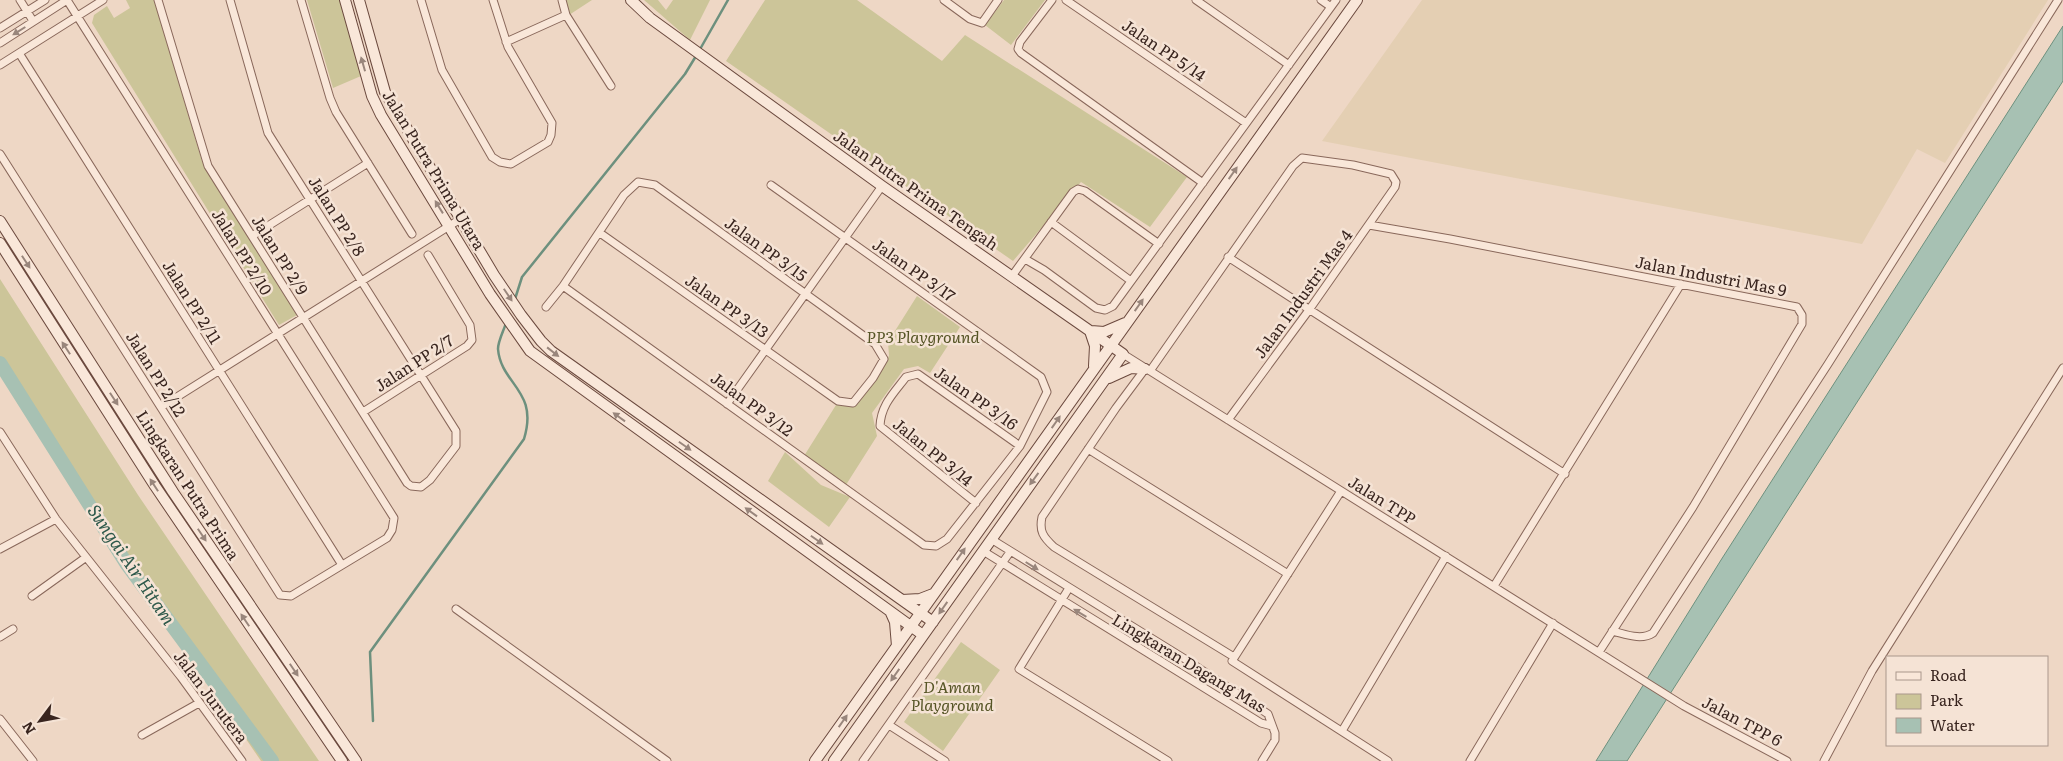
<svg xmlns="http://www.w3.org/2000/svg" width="2063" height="761" viewBox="0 0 2063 761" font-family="Literata,serif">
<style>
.farmland{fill:#e4cfb3}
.green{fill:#ccc599}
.water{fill:#a7c1b3;stroke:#6d907e}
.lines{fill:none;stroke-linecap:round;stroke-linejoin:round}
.stream{stroke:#6d907e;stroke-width:2.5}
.river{stroke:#a7c1b3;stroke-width:14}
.street-casing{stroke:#89685b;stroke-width:9}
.secondary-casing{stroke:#6b493e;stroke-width:12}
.street{stroke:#f9e7d9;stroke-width:7}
.secondary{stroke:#f9e7d9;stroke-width:10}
.oneway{fill:#99867c}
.labels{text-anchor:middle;stroke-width:5;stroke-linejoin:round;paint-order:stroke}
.street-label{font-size:16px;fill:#39251f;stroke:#f5e3d5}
.park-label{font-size:16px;font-style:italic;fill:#565526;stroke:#f5e3d5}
.water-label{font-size:18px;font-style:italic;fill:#2e594b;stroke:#f5e3d5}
</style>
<rect width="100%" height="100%" fill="#eed7c5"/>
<path class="farmland" d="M1422 0H2048L1945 163 1917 149 1862 244 1322 141Z"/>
<path class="green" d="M126 0H154L202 161 297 315 279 325 92 23 94 15 107 6 114 18 130 8Z
M307 0H340L361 76 333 88Z
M565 0H592L569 15Z
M644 0H658L666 10 673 0H710L690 40Z
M765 0H857L942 61 965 35 1187 177 1150 227 1081 182 1013 261 726 61Z
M1004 0H1045L1011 45 985 25Z
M0 279 138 495 319 761H261L98 521 0 368Z
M917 296 960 327 930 373 918 366 904 369 872 413 877 436 844 488 804 456 836 405H853L889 356 888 342Z
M785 452 821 485 850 497 829 527 768 481Z
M961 642 1000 670 943 751 904 722Z"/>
<path class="water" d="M2063 26V81L1627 761H1596L1721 560Z"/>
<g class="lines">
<path class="stream" d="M699 51 728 0
M515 299 522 277 685 74 696 56
M373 721 370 652 524 439C539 390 501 385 498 349 498 341 504 330 506 323"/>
<path class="river" d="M0 363 126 563 272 761"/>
<defs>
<path id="street" d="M20 0 33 21
M158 0 208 166 407 483 411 486 421 487 430 480 456 446V431L268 133 230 0
M301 0 330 98 336 112 412 234
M421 0 442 70 492 157 500 162 511 164 548 142 551 135 552 123 508 47 493 0
M562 0 566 15 611 86
M944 0 970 19 982 23 998 0
M1052 0 1020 42 1018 49 1021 53 1203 183
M1066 0 1246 123
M1196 0 1289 65
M1321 0 1331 7
M0 28 45 0
M506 42 566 15
M0 43 67 0
M19 53 342 565
M0 65 103 0
M0 154 280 595 291 596 387 538 392 530 394 518 67 0
M1051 222 1131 281
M1369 225 1450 239 1797 307 1802 315V324L1693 507 1599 652
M252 236 368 163
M1228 257 1565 474
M1025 259 1044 270 1096 308 1105 310 1113 306 1336 0
M1012 276 1073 192 1078 189 1085 191 1159 244
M563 286 924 545 936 546 947 539 1020 446 1047 392 1041 377 771 185
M546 307 563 286 624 195 638 182 655 185 875 344 884 359 873 378 853 403 838 401 600 233
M1123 354 1684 706 1787 761
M1145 369 1116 408 1042 517C1039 531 1043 537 1054 547L1234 657
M1150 371 1293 166 1302 158 1353 165 1391 174 1396 182 1395 187 1309 310 1228 420
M727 404 882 186
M161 407 462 218
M363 412 467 346 472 340 470 325 428 255
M0 432 56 519 181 677 242 761
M1088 449 1288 574
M1341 491 1232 661 1388 761
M976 503 880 426C881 405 893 394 906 377L918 374 1020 446
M991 539 1185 659 1268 714 1275 733V740L1262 761
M0 549 56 519
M983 551 1261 723 1272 726
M1494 586 1681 284
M1069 588 1019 669 1168 761
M32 596 85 558
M456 609 667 761
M1612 631C1625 634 1641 641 1653 633L1828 364 2058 0
M0 637 13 629
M0 719 33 761
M889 725 945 761
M1342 731 1446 556
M142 735 199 703
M863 761 1010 552
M1470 761 1553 623
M1824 761 1872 671 2063 368"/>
<path id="secondary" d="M345 0 372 96 381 115 490 294 530 351 923 635
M359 0 385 92 494 275 521 315 541 341 551 351 933 622
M631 0 650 18 882 186 1123 354 834 761
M0 221 173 492 356 761
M0 243 155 486 342 761
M1090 331 1095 346 1094 366
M1091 331 1104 332 1125 323
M1109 378 1131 368 1145 369
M902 600 920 599 933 594
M891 613 895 622 897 646
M815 761 1357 0"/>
</defs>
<use href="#street" class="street-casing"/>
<use href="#secondary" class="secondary-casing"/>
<use href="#street" class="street"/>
<use href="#secondary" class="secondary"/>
</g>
<defs><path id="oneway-solid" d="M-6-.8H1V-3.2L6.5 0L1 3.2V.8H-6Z" transform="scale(1.25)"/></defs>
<g class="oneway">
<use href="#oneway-solid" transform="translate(19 31) rotate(148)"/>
<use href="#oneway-solid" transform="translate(363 64) rotate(-106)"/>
<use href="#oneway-solid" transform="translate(1233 173) rotate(-55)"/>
<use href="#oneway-solid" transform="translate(439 207) rotate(-122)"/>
<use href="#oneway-solid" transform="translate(26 262) rotate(57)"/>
<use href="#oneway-solid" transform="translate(508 295) rotate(56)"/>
<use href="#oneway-solid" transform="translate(1139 305) rotate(-55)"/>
<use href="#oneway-solid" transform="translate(66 348) rotate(-123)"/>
<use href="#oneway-solid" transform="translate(553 352) rotate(38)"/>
<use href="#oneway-solid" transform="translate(114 399) rotate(57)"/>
<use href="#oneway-solid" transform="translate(619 417) rotate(-144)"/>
<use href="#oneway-solid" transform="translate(1056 422) rotate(-55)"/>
<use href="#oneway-solid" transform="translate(685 446) rotate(35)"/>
<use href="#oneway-solid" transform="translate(1034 479) rotate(126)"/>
<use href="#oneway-solid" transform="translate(154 485) rotate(-123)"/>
<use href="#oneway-solid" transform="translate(751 512) rotate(-144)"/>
<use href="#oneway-solid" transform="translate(202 535) rotate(56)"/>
<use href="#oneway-solid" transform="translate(817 540) rotate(35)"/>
<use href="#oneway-solid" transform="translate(961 554) rotate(-55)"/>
<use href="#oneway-solid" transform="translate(1032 566) rotate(32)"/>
<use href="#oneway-solid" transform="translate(943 608) rotate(125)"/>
<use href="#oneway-solid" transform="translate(1080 613) rotate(-149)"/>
<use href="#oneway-solid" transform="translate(245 620) rotate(-124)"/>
<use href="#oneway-solid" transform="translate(294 670) rotate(56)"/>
<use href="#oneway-solid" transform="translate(895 675) rotate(125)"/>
<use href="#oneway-solid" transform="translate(843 721) rotate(-55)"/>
</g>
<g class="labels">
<g class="street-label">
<text transform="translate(1164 50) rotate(34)" y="6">Jalan PP 5/14</text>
<text transform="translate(434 170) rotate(59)" y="6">Jalan Putra Prima Utara</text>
<text transform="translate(916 190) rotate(35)" y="6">Jalan Putra Prima Tengah</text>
<text transform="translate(337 216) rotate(58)" y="6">Jalan PP 2/8</text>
<text transform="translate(766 249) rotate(36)" y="6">Jalan PP 3/15</text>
<text transform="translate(242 252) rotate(58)" y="6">Jalan PP 2/10</text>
<text transform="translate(280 255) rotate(58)" y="6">Jalan PP 2/9</text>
<text transform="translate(914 270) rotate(35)" y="6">Jalan PP 3/17</text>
<text transform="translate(1711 276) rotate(11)" y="6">Jalan Industri Mas 9</text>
<text transform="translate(1303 294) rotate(-54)" y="6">Jalan Industri Mas 4</text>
<text transform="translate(192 302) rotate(58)" y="6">Jalan PP 2/11</text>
<text transform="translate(727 306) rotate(35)" y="6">Jalan PP 3/13</text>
<text transform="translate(414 363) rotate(-33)" y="6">Jalan PP 2/7</text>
<text transform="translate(156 374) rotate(58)" y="6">Jalan PP 2/12</text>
<text transform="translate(976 398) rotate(35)" y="6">Jalan PP 3/16</text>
<text transform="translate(752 404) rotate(36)" y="6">Jalan PP 3/12</text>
<text transform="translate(933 452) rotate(39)" y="6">Jalan PP 3/14</text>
<text transform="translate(188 485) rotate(57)" y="6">Lingkaran Putra Prima</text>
<text transform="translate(1382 500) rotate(32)" y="6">Jalan TPP</text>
<text transform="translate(1189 663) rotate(31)" y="6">Lingkaran Dagang Mas</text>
<text transform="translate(211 697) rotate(53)" y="6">Jalan Jurutera</text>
<text transform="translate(1742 721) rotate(28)" y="6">Jalan TPP 6</text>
</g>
<g class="park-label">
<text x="923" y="343">PP3 Playground</text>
<text x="952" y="693">D'Aman<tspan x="952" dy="18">Playground</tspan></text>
</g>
<g class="water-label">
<text transform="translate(131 565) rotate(56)" y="6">Sungai Air Hitam</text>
</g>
</g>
<rect x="1886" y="656" width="162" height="90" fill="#f5e3d5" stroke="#aa978c"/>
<rect x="1896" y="672" width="25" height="8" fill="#f9e7d9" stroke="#aa978c"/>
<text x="1930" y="681" font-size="15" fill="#39251f">Road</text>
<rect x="1896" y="694" width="25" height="15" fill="#ccc599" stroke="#aa978c"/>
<text x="1930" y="706" font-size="15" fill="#39251f">Park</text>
<rect x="1896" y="718" width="25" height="15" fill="#a7c1b3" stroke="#aa978c"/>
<text x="1930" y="731" font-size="15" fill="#39251f">Water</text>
<g transform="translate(40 721) rotate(238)" stroke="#f5e3d5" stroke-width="4" paint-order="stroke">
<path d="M0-4L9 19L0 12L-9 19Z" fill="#39251f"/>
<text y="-8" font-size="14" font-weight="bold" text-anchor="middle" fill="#39251f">N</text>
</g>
</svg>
